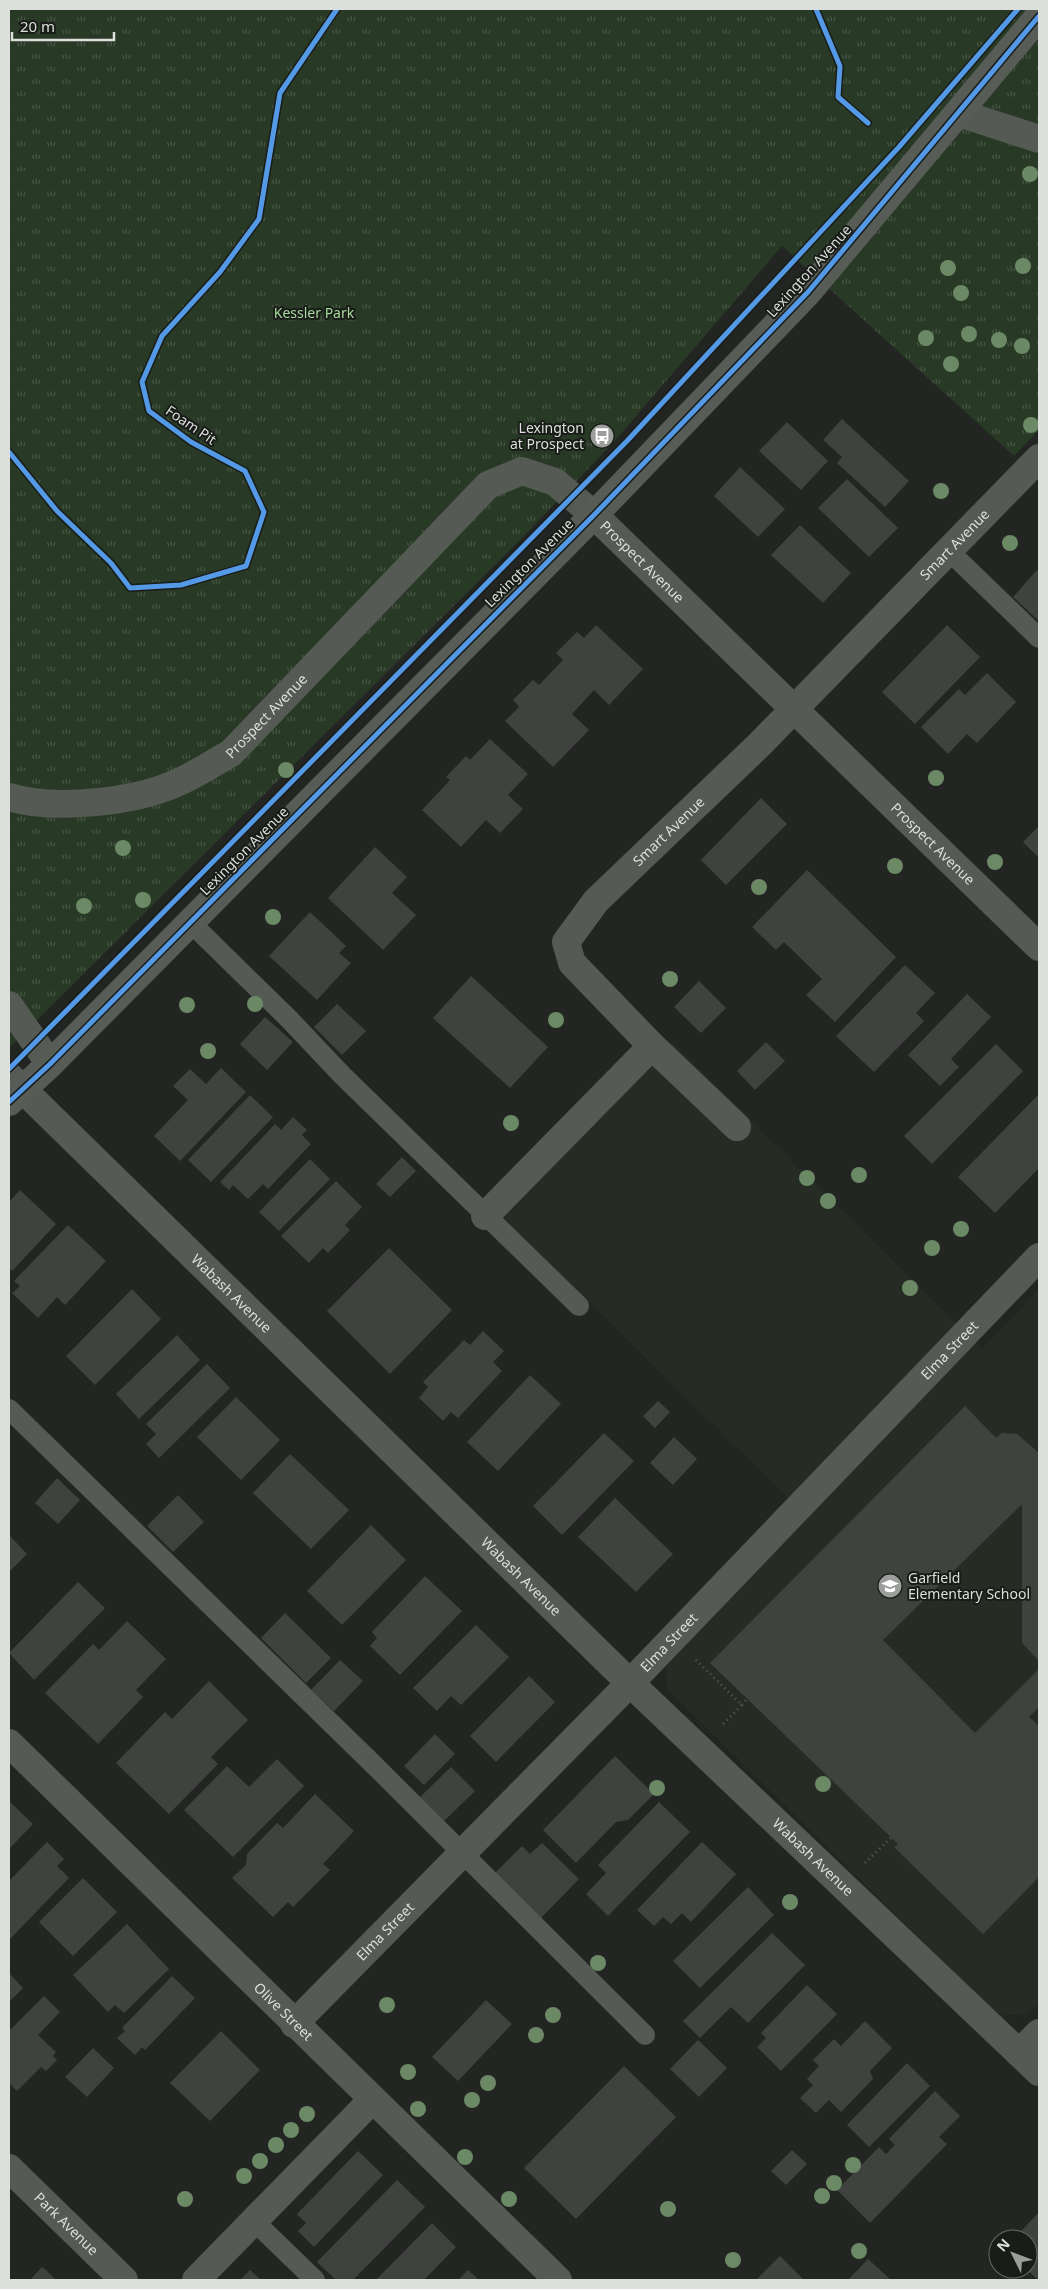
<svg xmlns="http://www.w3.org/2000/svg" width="1048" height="2289" viewBox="0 0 1048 2289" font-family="'Noto Sans',sans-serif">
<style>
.built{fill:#262c24}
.park{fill:url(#park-tufts)}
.building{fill:#404240}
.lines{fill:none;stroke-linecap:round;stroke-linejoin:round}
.path{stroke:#595b59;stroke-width:3;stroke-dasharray:1 4;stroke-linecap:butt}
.lane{stroke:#555a54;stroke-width:20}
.street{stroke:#555a54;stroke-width:28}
.secondary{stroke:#575c56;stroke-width:28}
.cycleway-casing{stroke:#191c18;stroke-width:8}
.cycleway{stroke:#5399e6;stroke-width:5}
.tree{fill:#6c8966}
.labels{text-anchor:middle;stroke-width:4;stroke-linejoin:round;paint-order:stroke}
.street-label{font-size:14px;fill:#dddfdc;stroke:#191c18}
.park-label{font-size:14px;fill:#a7da9d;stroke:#191c18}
.poi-label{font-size:14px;fill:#dddfdc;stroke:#191c18;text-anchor:end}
</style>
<defs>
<pattern id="park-tufts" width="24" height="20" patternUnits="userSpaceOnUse" patternTransform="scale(1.25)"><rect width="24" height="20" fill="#283a25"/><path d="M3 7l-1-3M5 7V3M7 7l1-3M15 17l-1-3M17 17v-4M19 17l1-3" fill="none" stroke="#475644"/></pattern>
</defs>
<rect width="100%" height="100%" fill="#232523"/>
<path class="built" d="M672 1042 982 1349 1039 1289V2005L1023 2014 1004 2016 989 2007 667 1689 666 1668 675 1654 808 1518 500 1214Z"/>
<path class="park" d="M9 9H1039V430L1014 456 782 246 612 444 520 540 10 1047Z"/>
<path class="building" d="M842 419 909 481 885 507 837 463 842 457 823 440Z
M787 422 828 461 801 490 759 451Z
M740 467 785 509 758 537 714 496Z
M847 479 898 528 869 557 818 508Z
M800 525 851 573 823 603 771 555Z
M1037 570 1039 572V621L1013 597Z
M596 625 643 669 609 705 594 690 572 714 589 730 553 767 505 721 519 707 513 700 533 680 539 685 563 660 556 653 577 632 584 638Z
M947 625 980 657 915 724 882 692Z
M987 673 1016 702 977 743 967 734 948 754 921 727 959 689 965 695Z
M490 739 528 774 508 795 523 809 500 833 486 820 461 847 422 810 450 780 446 777 466 756 470 760Z
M761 798 787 824 726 885 701 860Z
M1039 826V858L1023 842Z
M375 847 407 877 392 893 416 915 383 950 328 898Z
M807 870 896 957 835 1022 806 995 822 979 784 942 776 950 752 927Z
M310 912 346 946 339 953 351 963 317 1000 269 956Z
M905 965 935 993 916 1013 924 1021 874 1072 836 1036Z
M471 976 548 1047 510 1088 433 1018Z
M699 981 726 1008 701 1033 674 1007Z
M967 994 991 1017 951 1059 959 1067 940 1086 908 1055Z
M337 1004 366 1031 342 1055 314 1027Z
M265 1017 293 1042 267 1070 240 1044Z
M766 1042 785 1061 755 1090 737 1071Z
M996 1044 1023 1071 932 1164 904 1136Z
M221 1068 246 1092 180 1161 154 1136 188 1100 173 1086 190 1069 206 1084Z
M1039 1094V1168L995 1213 958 1177Z
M250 1095 273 1117 211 1182 188 1160Z
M293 1117 307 1130 302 1135 311 1144 268 1189 263 1184 248 1199 233 1185 229 1190 220 1182 275 1124 281 1130Z
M402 1157 416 1171 390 1197 376 1184Z
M310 1159 330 1179 279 1231 259 1212Z
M336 1181 362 1207 345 1225 350 1230 328 1253 323 1248 309 1263 281 1236Z
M20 1190 56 1224 12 1271 9 1267V1202Z
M68 1225 106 1261 65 1305 57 1297 38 1318 12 1293 20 1286 14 1281Z
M389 1248 452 1310 390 1374 327 1311Z
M132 1289 161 1319 95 1385 66 1356Z
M483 1331 504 1351 493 1362 502 1371 458 1418 451 1412 443 1421 419 1398 428 1387 423 1382 464 1340 470 1345Z
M177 1335 200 1360 139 1419 116 1394Z
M207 1364 230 1388 159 1458 146 1444 156 1434 146 1424Z
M530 1375 561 1404 498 1471 467 1442Z
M236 1397 280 1440 241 1480 197 1437Z
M658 1401 670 1412 655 1428 643 1416Z
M965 1406 996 1438 1002 1433 1017 1434 1039 1453V1661L1022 1643V1504L883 1640 975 1733 1039 1669V1707L1029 1717 1039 1726V1877L983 1934 894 1847 898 1844 710 1663Z
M604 1433 634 1461 562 1535 533 1506Z
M674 1437 697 1459 673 1485 650 1463Z
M290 1454 349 1510 311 1549 253 1493Z
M57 1478 80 1500 58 1524 35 1503Z
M178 1495 204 1522 173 1552 147 1526Z
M615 1498 673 1554 636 1592 578 1537Z
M371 1525 406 1560 342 1625 307 1591Z
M9 1535 27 1554 10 1571 9 1569Z
M425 1576 462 1611 400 1675 370 1646 377 1638 372 1632Z
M78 1582 105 1608 34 1680 9 1653Z
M285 1613 331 1658 306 1683 261 1638Z
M127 1621 166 1659 136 1690 143 1697 98 1744 45 1693 93 1644 99 1650Z
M476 1625 509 1657 461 1705 451 1696 437 1711 413 1688Z
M340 1660 363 1681 334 1711 311 1690Z
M529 1676 555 1702 496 1762 470 1736Z
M209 1681 248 1720 211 1757 218 1764 169 1814 116 1763 165 1712 172 1719Z
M435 1734 455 1754 424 1785 404 1766Z
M615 1756 654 1794 628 1820 616 1822 576 1863 543 1830Z
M277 1759 304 1786 233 1857 184 1810 227 1766 249 1787Z
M451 1767 475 1791 444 1821 420 1797Z
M315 1794 354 1831 323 1864 330 1870 293 1907 288 1902 273 1917 232 1878 246 1865 247 1854 277 1823 283 1828Z
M9 1801 33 1824 9 1849Z
M659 1802 690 1832 608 1916 586 1894 606 1873 598 1865Z
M47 1842 64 1859 57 1866 69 1878 9 1940V1881Z
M702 1842 736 1874 691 1922 682 1913 671 1924 663 1917 654 1926 637 1910Z
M542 1843 579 1879 541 1918 495 1873 522 1846 530 1854Z
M83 1878 117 1912 73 1956 39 1922Z
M748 1887 774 1915 700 1988 673 1961Z
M127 1924 169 1969 124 2013 115 2005 108 2012 73 1975Z
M772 1933 805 1965 748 2023 731 2007 700 2038 683 2021Z
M9 1973 23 1988 9 2002Z
M172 1976 195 1998 145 2050 142 2047 135 2055 117 2038 125 2031 122 2028Z
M807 1985 837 2014 781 2071 757 2047 766 2038 761 2033Z
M44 1996 60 2012 38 2035 56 2052 53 2056 57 2060 46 2071 41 2067 17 2091 9 2083V2031Z
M486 2000 512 2024 458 2081 432 2057Z
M865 2021 892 2048 870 2071 873 2079 841 2112 829 2100 816 2113 800 2098 813 2085 807 2079 819 2066 813 2060 834 2039 841 2046Z
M221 2031 260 2070 210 2121 170 2083Z
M698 2040 727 2068 699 2097 670 2069Z
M93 2048 114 2068 87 2097 65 2077Z
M907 2063 930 2086 869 2147 847 2125Z
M624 2066 676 2117 576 2219 524 2168Z
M935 2091 960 2116 939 2137 947 2144 870 2223 837 2190 879 2147 886 2154 895 2145 889 2139Z
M792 2150 807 2164 786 2185 771 2171Z
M358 2151 383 2175 314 2247 298 2231 306 2223 297 2214Z
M397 2180 425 2207 353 2280H336L317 2262Z
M1039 2212V2280H1038L1026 2269H1028V2239H1014Z
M432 2223 456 2247 424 2280H376Z
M780 2256 804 2280H756Z
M868 2259 891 2280H848Z
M42 2267 47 2271 56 2280H30Z
M1005 2269H1024L1015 2279Z
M250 2270 261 2280H240Z
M468 2270 479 2280H458Z"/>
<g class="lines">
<path class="path" d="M696 1660 742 1705 722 1725
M742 1705 747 1699
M865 1863 892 1837"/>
<path class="lane" d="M949 551 1039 638
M190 922 289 1019 343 1076 579 1306
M9 1409 373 1764 645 2035
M254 2221 315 2280"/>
<g class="street">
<path d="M959 113 1039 139"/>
<path id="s1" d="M9 797C55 811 138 802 181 781 198 773 215 762 231 753L488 485 522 471 555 482 594 515 1039 947"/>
<path d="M9 1005 50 1064"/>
<path id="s2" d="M9 1076 630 1683 1039 2072"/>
<path id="s3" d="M737 1127 652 1046 572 963 566 942 596 901 760 744 1039 458"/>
<path d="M485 1216 652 1046"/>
<path id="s4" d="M9 1743 558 2280"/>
<path id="s5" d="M294 2024 630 1683 1039 1257"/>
<path d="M1019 2053 1039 2033"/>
<path id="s6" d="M9 2168 124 2280"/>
<path d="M196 2280 372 2100"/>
</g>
<path class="secondary" d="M9 1102 50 1064 594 515 808 292 1039 16"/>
<defs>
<path id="cycleway" d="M816 9 840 66 838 97 868 123
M9 452 57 511 111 563 130 588 181 585 246 566 264 512 245 471 191 442 149 411 142 382 162 336 220 272 259 219 280 93 337 9
M9 1069 627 441 899 147 1018 9
M9 1102 50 1064 594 515 808 292 1039 16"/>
</defs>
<use href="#cycleway" class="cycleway-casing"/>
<use href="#cycleway" class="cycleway"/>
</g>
<g class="tree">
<circle cx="1030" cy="174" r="8"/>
<circle cx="1023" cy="266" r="8"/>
<circle cx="948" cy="268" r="8"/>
<circle cx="961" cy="293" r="8"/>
<circle cx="969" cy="334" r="8"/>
<circle cx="926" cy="338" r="8"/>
<circle cx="999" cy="340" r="8"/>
<circle cx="1022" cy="346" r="8"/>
<circle cx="951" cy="364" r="8"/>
<circle cx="1031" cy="425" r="8"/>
<circle cx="941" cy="491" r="8"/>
<circle cx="1010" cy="543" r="8"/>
<circle cx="286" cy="770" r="8"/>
<circle cx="936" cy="778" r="8"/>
<circle cx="123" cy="848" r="8"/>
<circle cx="995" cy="862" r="8"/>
<circle cx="895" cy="866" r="8"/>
<circle cx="759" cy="887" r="8"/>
<circle cx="143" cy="900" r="8"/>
<circle cx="84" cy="906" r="8"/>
<circle cx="273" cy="917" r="8"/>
<circle cx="670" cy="979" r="8"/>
<circle cx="255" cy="1004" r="8"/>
<circle cx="187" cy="1005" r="8"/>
<circle cx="556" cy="1020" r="8"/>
<circle cx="208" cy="1051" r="8"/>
<circle cx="511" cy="1123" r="8"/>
<circle cx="859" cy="1175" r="8"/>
<circle cx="807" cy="1178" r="8"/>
<circle cx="828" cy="1201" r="8"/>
<circle cx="961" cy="1229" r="8"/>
<circle cx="932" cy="1248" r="8"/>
<circle cx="910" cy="1288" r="8"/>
<circle cx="823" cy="1784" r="8"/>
<circle cx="657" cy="1788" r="8"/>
<circle cx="790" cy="1902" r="8"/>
<circle cx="598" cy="1963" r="8"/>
<circle cx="387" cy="2005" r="8"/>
<circle cx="553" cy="2015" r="8"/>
<circle cx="536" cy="2035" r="8"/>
<circle cx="408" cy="2072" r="8"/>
<circle cx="488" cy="2083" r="8"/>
<circle cx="472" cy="2100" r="8"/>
<circle cx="418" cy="2109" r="8"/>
<circle cx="307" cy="2114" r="8"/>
<circle cx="291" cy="2130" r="8"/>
<circle cx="276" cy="2145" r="8"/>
<circle cx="465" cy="2157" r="8"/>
<circle cx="260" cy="2161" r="8"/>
<circle cx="853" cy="2165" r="8"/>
<circle cx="244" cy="2176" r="8"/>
<circle cx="834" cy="2183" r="8"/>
<circle cx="822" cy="2196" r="8"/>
<circle cx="185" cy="2199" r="8"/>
<circle cx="509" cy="2199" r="8"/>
<circle cx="668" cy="2209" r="8"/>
<circle cx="859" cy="2251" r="8"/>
<circle cx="733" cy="2260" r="8"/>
</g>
<defs>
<symbol id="bus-disc" viewBox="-11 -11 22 22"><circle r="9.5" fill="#9c9e9b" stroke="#191c18"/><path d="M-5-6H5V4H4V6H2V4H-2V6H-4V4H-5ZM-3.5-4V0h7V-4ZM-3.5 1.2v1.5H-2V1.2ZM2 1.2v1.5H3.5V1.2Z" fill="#fff"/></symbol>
<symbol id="school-disc" viewBox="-11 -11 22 22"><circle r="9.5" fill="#9c9e9b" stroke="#191c18"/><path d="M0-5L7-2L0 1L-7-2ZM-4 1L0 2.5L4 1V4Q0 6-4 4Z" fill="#fff"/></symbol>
</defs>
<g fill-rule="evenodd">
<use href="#bus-disc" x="588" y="422" width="28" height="28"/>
<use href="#school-disc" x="876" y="1572" width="28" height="28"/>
</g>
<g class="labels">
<g class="street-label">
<text transform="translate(809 271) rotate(-48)" y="5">Lexington Avenue</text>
<text transform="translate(191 425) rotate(34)" y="5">Foam Pit</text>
<text dy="5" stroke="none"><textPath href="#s3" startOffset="811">Smart Avenue</textPath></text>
<text dy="5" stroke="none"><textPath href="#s1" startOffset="794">Prospect Avenue</textPath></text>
<text transform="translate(529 563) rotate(-45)" y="5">Lexington Avenue</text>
<text dy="5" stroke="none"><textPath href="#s1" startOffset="284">Prospect Avenue</textPath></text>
<text dy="5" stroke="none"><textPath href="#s3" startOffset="406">Smart Avenue</textPath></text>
<text dy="5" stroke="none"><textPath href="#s1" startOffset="1199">Prospect Avenue</textPath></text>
<text transform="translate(244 851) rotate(-45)" y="5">Lexington Avenue</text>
<text dy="5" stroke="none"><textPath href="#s2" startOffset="311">Wabash Avenue</textPath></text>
<text dy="5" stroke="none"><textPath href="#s5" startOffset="940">Elma Street</textPath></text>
<text dy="5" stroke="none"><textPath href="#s2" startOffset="716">Wabash Avenue</textPath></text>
<text dy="5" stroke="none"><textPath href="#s5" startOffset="535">Elma Street</textPath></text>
<text dy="5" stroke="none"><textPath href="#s2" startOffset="1121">Wabash Avenue</textPath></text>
<text dy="5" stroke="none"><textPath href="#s5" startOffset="130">Elma Street</textPath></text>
<text dy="5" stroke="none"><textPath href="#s4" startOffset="384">Olive Street</textPath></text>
<text dy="5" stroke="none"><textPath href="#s6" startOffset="80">Park Avenue</textPath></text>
</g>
<g class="park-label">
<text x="314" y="318">Kessler Park</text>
</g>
<g class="poi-label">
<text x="584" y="433">Lexington<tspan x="584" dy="16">at Prospect</tspan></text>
<text x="908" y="1583" text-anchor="start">Garfield<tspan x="908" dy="16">Elementary School</tspan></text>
</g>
</g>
<rect width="1048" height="2289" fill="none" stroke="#dddfdc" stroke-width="20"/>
<g transform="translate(1013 2254) rotate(312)"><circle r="24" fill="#191c18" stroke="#676a66"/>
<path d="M0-4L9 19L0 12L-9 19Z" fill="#9c9e9b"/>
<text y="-8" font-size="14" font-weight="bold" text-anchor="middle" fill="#dddfdc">N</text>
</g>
<path d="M12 32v8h102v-8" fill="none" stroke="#dddfdc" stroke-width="2.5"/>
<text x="20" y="32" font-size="15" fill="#dddfdc" stroke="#191c18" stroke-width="4" paint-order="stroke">20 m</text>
</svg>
